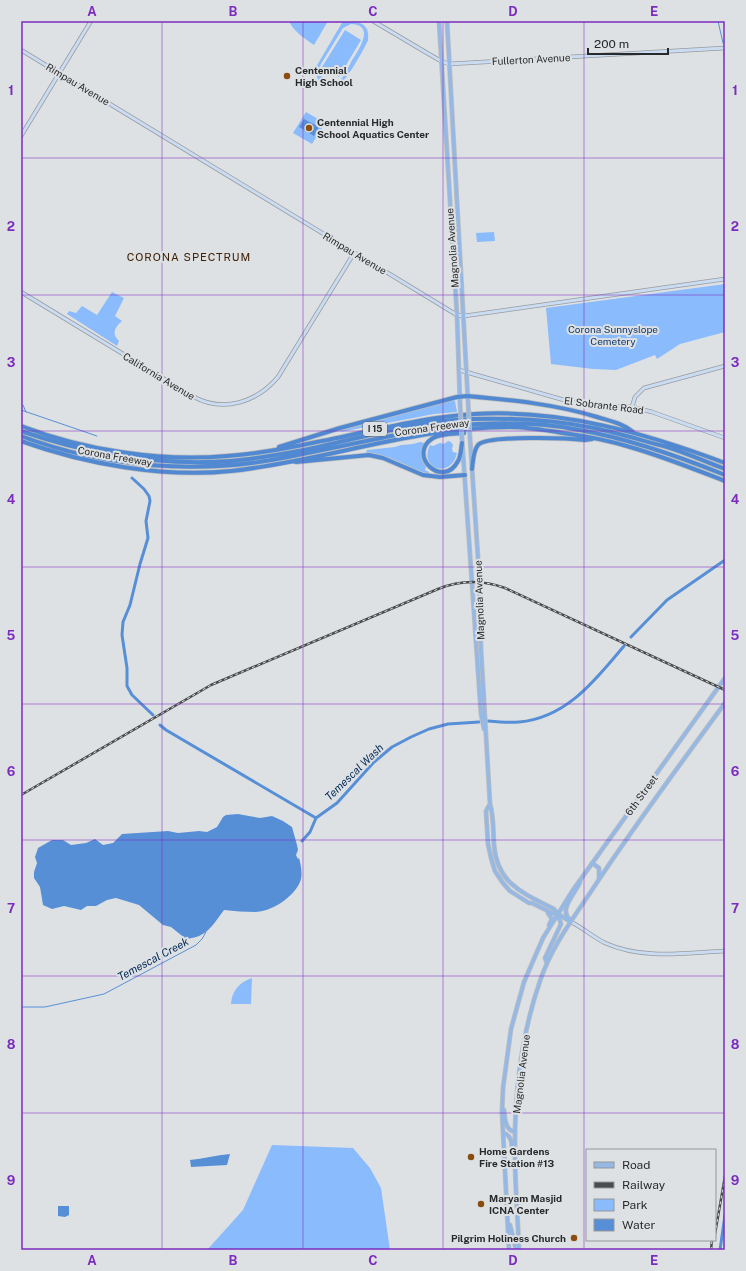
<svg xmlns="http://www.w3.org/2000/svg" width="746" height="1271" viewBox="0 0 746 1271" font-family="'Public Sans',sans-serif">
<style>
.green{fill:#8abbfc;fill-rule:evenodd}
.water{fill:#578fd7}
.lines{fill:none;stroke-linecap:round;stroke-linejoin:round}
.stream{stroke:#578fd7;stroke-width:1}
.canal{stroke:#578fd7;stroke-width:3}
.secondary-casing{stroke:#999b9f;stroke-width:4.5}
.primary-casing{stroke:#bebfbf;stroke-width:5}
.highway-casing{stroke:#bebfbf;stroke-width:5.5}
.secondary{stroke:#cadcf2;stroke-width:3}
.primary{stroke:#96b8e4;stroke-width:3.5}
.highway{stroke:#5089d2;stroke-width:4}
.rail-casing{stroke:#494b4d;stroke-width:2.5}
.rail{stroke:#dee1e4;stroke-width:1;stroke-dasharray:3;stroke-linecap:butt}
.primary-bridge-casing{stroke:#bebfbf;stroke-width:5;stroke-linecap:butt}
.primary-bridge{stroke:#96b8e4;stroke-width:3.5}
.grid{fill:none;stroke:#7b2cbf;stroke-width:1;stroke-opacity:0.55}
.poi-dot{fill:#8a4d0f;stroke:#dee1e4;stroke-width:1.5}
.labels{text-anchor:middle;stroke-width:4;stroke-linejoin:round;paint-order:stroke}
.shield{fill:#dee1e4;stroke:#5e6062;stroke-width:1}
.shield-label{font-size:9px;font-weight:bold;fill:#27292a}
.street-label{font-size:10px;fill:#27292a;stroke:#dee1e4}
.poi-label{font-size:10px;font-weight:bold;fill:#27292a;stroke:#dee1e4;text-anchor:start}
.park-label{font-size:10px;fill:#133a68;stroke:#dee1e4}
.neighbourhood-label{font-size:11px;letter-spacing:1px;fill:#3f2106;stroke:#dee1e4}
.water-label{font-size:11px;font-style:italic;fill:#012855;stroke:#dee1e4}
.neatline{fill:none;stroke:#7b2cbf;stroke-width:1.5}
.grid-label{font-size:13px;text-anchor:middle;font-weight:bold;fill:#7b2cbf}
</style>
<rect width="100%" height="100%" fill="#dee1e4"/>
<path class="green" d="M289 21H328L314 45C304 38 294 32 289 21Z
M343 21C357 22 370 21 368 40 365 48 347 79 341 83 335 87 328 87 322 84 317 80 315 73 316 67ZM351 24C377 25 357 52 351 62 348 68 344 77 339 81 335 83 331 83 327 82L320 75 319 69 321 64 343 28Z
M345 30 361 40 339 77 322 67Z
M306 112 325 123 312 144 293 133Z
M494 232 495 241 477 242 476 233Z
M725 284V332L680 344 657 359 655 355 616 370 593 369 551 364 546 308Z
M112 292 124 298 115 316 122 321C115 327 111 334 119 341L117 346 67 314 69 311 76 313 82 306 97 315Z
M453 400 455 401 457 412 434 414 340 432 342 430Z
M448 441 451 442 453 445 452 449 453 452 457 453C451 480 418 469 430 445L433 446 440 443 444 444Z
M420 442 425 443 422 455 426 467 425 470 429 472V474C410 469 386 452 366 453V452L367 450 395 447 401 445 413 444Z
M252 978 251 1004H231C232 990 240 982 252 978Z
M272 1145 353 1148 370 1168 381 1188 390 1250H207L243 1210Z"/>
<path class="water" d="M304 119 319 127 314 136 299 127Z
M238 814 260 818 272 816 283 821 292 827 297 845 298 850 296 855 298 859 299 858C301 865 303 876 300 882 294 897 271 912 255 912 245 912 234 911 224 910 212 926 207 937 186 939L171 927 163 925 139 905 116 898 107 900 96 906H87L81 910 64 906 52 909 43 905 40 887 34 878V872L37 863 35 857 38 848 52 840H63L71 845 86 843 95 839 103 845 113 843 122 834 168 831 178 833 199 831 207 832 217 827 223 817 226 815Z
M230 1154 227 1165 191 1167 190 1160C203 1159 216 1155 230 1154Z
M58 1206H69V1215L65 1217 58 1216Z"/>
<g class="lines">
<path class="stream" d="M718 21 723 43
M724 53 725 67
M23 405 26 412
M21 410 97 436
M21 1007H45L104 994 196 945 202 939 206 932
M724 1222H725"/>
<path class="canal" d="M132 478 144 489 149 496 150 501 146 521 148 538 140 564 130 605 123 622 122 635 127 668V686L132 695 153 715
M631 637 667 600 725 560
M488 721C498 722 509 723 519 722 567 718 596 679 624 646
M160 725 166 730 316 818
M302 841 310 832 316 818 337 803 374 762 392 747 411 737 429 729 448 724 479 722
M720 1250 725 1215"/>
<defs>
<path id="secondary" d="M373 21 427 53 441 61 449 64 725 48
M21 50 457 315 464 316 725 279
M21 136 91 21
M21 292 194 397C224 413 257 402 278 377L354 253
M459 370 571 402 581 404 632 407 652 412 725 438
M632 407 635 397 644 388 725 366
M571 922C583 928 593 937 605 943 643 960 685 953 725 951"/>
<path id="primary" d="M439 21 457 315 460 403
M447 21 468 401
M470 438 479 573 481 650 490 804C494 817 493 831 494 845 497 884 523 893 554 909L558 914 571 922
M462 439 481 714 484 729
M490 804 486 811 488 844 491 858 495 871 503 883 510 891 529 903H532L552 913 558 914
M592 863 599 868V878
M548 913 552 919 549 925
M569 919C559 908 576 893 580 882
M547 963 545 958 561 924 558 914
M504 1110C505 1119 505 1130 515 1132
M503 1133C512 1135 512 1144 512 1152
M510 1225 516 1250
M509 1250 502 1112 503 1088 511 1029 524 982 543 938 573 890 725 678
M519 1250C518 1219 515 1187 515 1156 514 1098 521 1036 540 981 552 945 575 916 596 884 637 822 681 763 725 703"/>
<path id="highway" d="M21 426C84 450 159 462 227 456 255 454 284 449 312 443 367 433 420 417 475 414 562 409 645 433 725 463
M21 431C88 454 160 466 230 461 257 459 283 454 309 449 357 439 405 424 454 420 501 417 548 419 594 428 619 433 643 441 667 447 687 453 706 462 725 469
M21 436C106 468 199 475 288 457 317 451 347 445 376 439 401 434 425 428 451 426 493 422 538 422 580 430 630 439 678 456 725 475
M21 441C85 464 163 478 231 471 324 461 414 427 509 427 527 427 545 430 563 433 585 436 608 440 630 447 662 456 694 469 725 481
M462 443C461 449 461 456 458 461 443 490 406 455 433 438 442 433 454 434 464 433
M279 447 340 428 457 397 467 396C511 400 555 404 597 417 610 421 622 423 633 432
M296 462 369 455 383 458 423 475 440 477 465 475
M472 469C473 462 473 451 478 445 487 435 569 438 585 440L592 439"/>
</defs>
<use href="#secondary" class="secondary-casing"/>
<use href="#primary" class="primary-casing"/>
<use href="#highway" class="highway-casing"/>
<use href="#secondary" class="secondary"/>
<use href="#primary" class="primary"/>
<use href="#highway" class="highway"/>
<defs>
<path id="rail" d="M21 795 211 685 438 589C460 580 483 580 505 588L725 690
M715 1234 725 1176
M711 1250 712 1240"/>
</defs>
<use href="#rail" class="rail-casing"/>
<use href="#rail" class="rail"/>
<defs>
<path id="primary-bridge" d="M468 401 470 438
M460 403 462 439"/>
</defs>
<use href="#primary-bridge" class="primary-bridge-casing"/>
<use href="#primary-bridge" class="primary-bridge"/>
</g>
<path class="grid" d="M162 21V1250M303 21V1250M443 21V1250M584 21V1250M21 158H725M21 295H725M21 431H725M21 567H725M21 704H725M21 840H725M21 976H725M21 1113H725"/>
<g class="poi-dot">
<circle cx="287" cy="76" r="4"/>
<circle cx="309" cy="128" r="4"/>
<circle cx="471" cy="1157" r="4"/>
<circle cx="481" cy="1204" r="4"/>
<circle cx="574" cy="1238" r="4"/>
</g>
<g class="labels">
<rect class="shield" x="363" y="422" width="24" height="14" rx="3"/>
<g class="shield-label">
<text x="375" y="432">I 15</text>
</g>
<g class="street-label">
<text transform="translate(531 59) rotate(-3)" y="4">Fullerton Avenue</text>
<text transform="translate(78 84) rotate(31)" y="4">Rimpau Avenue</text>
<text transform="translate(452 248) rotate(-94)" y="4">Magnolia Avenue</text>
<text transform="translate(355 253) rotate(31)" y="4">Rimpau Avenue</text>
<text transform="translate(159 376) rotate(31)" y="4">California Avenue</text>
<text transform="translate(604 405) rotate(7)" y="4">El Sobrante Road</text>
<text transform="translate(432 427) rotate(-8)" y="4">Corona Freeway</text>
<text transform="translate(115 456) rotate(10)" y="4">Corona Freeway</text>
<text transform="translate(479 600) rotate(-92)" y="4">Magnolia Avenue</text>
<text transform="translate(641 795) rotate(-54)" y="4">6th Street</text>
<text transform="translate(521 1074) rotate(-83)" y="4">Magnolia Avenue</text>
</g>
<g class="poi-label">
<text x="295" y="74">Centennial<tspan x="295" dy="12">High School</tspan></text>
<text x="317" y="126">Centennial High<tspan x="317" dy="12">School Aquatics Center</tspan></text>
<text x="479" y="1155">Home Gardens<tspan x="479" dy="12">Fire Station #13</tspan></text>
<text x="489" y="1202">Maryam Masjid<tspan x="489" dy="12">ICNA Center</tspan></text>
<text x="566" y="1242" text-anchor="end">Pilgrim Holiness Church</text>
</g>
<g class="park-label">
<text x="613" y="333">Corona Sunnyslope<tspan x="613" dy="12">Cemetery</tspan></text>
</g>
<g class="neighbourhood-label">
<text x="189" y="261">CORONA SPECTRUM</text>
</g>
<g class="water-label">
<text transform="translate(354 772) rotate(-44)" y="4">Temescal Wash</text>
<text transform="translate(153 959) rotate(-28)" y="4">Temescal Creek</text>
</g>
</g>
<rect width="746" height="1271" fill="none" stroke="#dee1e4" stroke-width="44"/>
<rect x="586" y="1149" width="130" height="92" fill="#dee1e4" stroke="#95979a"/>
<rect x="594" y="1162" width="20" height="6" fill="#96b8e4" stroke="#95979a"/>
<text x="622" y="1169" font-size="12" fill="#27292a">Road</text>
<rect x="594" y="1182" width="20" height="6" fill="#494b4d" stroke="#95979a"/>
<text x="622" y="1189" font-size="12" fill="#27292a">Railway</text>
<rect x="594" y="1199" width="20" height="12" fill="#8abbfc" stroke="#95979a"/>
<text x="622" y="1209" font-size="12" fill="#27292a">Park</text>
<rect x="594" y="1219" width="20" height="12" fill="#578fd7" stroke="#95979a"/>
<text x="622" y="1229" font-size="12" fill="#27292a">Water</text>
<path d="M588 48v6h80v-6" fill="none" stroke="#27292a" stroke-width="2"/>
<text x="594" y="48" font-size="12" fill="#27292a" stroke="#dee1e4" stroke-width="3" paint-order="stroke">200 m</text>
<rect x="22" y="22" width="702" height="1227" class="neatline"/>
<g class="grid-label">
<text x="92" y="16">A</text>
<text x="233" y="16">B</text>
<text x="373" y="16">C</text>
<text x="513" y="16">D</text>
<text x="654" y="16">E</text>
<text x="11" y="95">1</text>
<text x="735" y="95">1</text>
<text x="11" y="231">2</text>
<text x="735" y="231">2</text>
<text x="11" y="367">3</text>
<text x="735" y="367">3</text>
<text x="11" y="504">4</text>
<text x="735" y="504">4</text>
<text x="11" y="640">5</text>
<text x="735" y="640">5</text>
<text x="11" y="776">6</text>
<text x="735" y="776">6</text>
<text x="11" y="913">7</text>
<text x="735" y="913">7</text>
<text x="11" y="1049">8</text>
<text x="735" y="1049">8</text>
<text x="11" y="1185">9</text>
<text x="735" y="1185">9</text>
<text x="92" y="1265">A</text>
<text x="233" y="1265">B</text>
<text x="373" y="1265">C</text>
<text x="513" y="1265">D</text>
<text x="654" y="1265">E</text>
</g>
</svg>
